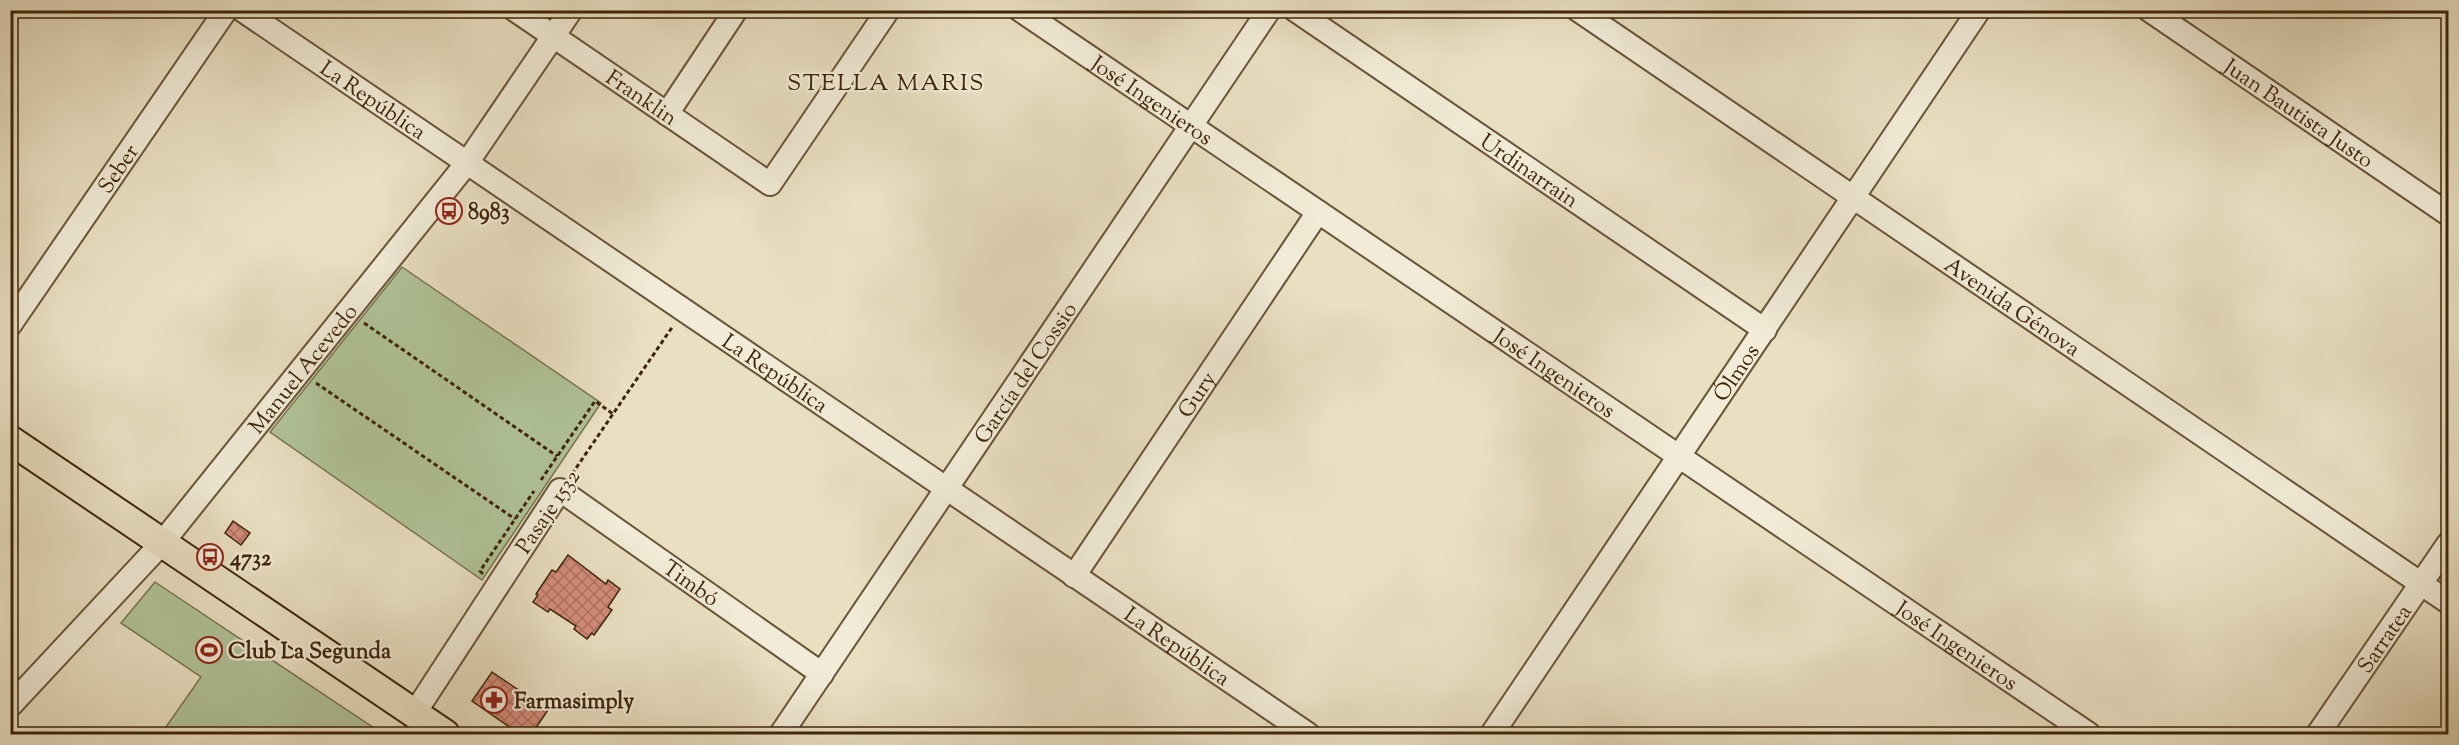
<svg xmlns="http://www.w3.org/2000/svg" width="2459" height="745" viewBox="0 0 2459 745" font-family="'Sorts Mill Goudy',serif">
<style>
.green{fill:#b0c398;stroke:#777450;stroke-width:1.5}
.building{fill:url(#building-cross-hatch);stroke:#3e2509;stroke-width:1.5}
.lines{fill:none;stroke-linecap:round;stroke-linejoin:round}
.minor-casing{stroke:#695437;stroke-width:26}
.major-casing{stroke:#3e2509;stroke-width:32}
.path{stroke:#3e2509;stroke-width:3;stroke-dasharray:4.5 3;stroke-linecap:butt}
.minor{stroke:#f1ebd7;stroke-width:22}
.major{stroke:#e9e0c2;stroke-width:28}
.labels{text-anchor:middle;stroke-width:4.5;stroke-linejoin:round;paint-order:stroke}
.street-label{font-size:22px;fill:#3e2509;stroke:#f1ebd7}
.poi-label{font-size:22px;font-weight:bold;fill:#3e2509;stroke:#f1ebd7;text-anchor:start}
.neighbourhood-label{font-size:24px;letter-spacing:1.5px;fill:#3e2509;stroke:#f1ebd7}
</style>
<defs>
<pattern id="building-cross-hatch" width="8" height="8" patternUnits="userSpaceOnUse" patternTransform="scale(1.5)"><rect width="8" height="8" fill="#d48c7b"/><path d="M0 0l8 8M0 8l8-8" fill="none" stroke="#ad7263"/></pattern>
</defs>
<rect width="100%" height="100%" fill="#e9e0c2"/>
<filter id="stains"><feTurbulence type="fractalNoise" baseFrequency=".00333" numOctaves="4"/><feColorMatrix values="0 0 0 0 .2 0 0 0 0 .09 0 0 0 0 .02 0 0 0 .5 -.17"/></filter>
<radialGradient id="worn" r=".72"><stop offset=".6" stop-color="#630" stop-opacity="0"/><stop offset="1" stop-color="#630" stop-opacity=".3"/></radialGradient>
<path class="green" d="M402 267 601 403 482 580 270 432Z
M155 582 383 734H161L201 677 121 623Z"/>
<path class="building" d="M233 521 250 533 241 545 225 533Z
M568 555 606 584 608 580 620 589 608 607 612 610 594 635 592 633 587 639 574 629 576 626 550 609 548 612 533 602 538 595 536 594 552 570 556 572Z
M492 672 548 710 531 735H521L472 701Z"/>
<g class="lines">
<defs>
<g id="minor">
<path id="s1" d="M242 10 1308 734"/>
<path id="s2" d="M515 10 770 184 888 10"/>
<path id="s3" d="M1020 10 2089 734"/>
<path id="s4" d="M1295 10 1765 330"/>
<path id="s5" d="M1578 10 2448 602"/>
<path id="s6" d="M2149 10 2448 214"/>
<path d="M667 114 736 10"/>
<path id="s7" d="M10 325 226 10"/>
<path id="s8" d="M1074 576 1318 212"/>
<path id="s9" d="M10 706 162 543 467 163 571 10"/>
<path id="s10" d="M414 714 560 490 822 674"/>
<path id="s11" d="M781 734 1269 10"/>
<path id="s12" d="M1492 734 1979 10"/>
<path id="s13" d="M2318 734 2448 544"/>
</g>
<path id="major" d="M10 440 445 734"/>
</defs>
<use href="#minor" class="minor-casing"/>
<use href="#major" class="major-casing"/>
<path class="path" d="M364 323 557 456
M316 383 515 519
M572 474 673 326
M541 480 595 401 613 414
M483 574 480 571 534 491"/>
<use href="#minor" class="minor"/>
<use href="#major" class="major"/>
</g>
<defs>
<symbol id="bus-ring" viewBox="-11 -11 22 22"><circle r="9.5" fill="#f1ebd7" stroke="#8f2418" stroke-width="1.5"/><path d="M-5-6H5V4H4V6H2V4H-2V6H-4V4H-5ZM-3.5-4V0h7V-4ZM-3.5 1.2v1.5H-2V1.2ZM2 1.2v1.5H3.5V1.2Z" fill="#8f2418"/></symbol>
<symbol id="stadium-ring" viewBox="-11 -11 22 22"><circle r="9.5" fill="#f1ebd7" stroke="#8f2418" stroke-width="1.5"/><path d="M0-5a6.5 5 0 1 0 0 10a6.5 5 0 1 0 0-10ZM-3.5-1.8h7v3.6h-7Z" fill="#8f2418"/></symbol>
<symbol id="pharmacy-ring" viewBox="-11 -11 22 22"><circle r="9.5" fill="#f1ebd7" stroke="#8f2418" stroke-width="1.5"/><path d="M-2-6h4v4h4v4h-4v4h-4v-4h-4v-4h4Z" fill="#8f2418"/></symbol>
</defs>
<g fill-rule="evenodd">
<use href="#bus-ring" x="434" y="196" width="30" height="30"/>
<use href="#bus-ring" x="195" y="542" width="30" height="30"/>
<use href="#stadium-ring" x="194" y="635" width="30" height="30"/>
<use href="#pharmacy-ring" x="479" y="685" width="30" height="30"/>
</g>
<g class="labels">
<g class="street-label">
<text dy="8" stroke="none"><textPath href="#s2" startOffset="154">Franklin</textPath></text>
<text dy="8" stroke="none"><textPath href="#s1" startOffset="159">La República</textPath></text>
<text dy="8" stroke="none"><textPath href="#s3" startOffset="160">José Ingenieros</textPath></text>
<text dy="8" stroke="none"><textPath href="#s6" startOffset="182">Juan Bautista Justo</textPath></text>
<text dy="8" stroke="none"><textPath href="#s7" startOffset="190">Seber</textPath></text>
<text dy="8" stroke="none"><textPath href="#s4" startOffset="284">Urdinarrain</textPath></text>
<text dy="8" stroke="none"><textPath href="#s5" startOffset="526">Avenida Génova</textPath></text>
<text dy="8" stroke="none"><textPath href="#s9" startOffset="447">Manuel Acevedo</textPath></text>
<text dy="8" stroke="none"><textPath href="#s1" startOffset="645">La República</textPath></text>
<text dy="8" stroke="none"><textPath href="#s11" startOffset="436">García del Cossio</textPath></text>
<text dy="8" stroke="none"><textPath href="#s12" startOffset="436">Ólmos</textPath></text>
<text dy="8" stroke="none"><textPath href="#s3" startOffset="646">José Ingenieros</textPath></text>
<text dy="8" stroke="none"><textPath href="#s8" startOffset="219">Gury</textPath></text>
<text transform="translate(547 511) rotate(-56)" y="8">Pasaje 1532</text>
<text dy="8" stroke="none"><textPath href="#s10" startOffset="428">Timbó</textPath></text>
<text dy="8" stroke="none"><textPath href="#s13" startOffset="116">Sarratea</textPath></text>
<text dy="8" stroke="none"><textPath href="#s3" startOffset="1132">José Ingenieros</textPath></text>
<text dy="8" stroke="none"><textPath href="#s1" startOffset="1131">La República</textPath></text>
</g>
<g class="poi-label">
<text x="468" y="219">8983</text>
<text x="230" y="565">4732</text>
<text x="228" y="658">Club La Segunda</text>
<text x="514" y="708">Farmasimply</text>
</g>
<g class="neighbourhood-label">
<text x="886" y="90">STELLA MARIS</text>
</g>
</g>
<rect width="2459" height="745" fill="none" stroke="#e9e0c2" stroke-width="36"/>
<rect x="12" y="12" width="2435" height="721" fill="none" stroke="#3e2509" stroke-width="3"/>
<rect x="18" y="18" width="2423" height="709" fill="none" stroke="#3e2509" stroke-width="1.5"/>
<rect width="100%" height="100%" filter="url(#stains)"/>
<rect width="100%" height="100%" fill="url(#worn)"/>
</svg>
